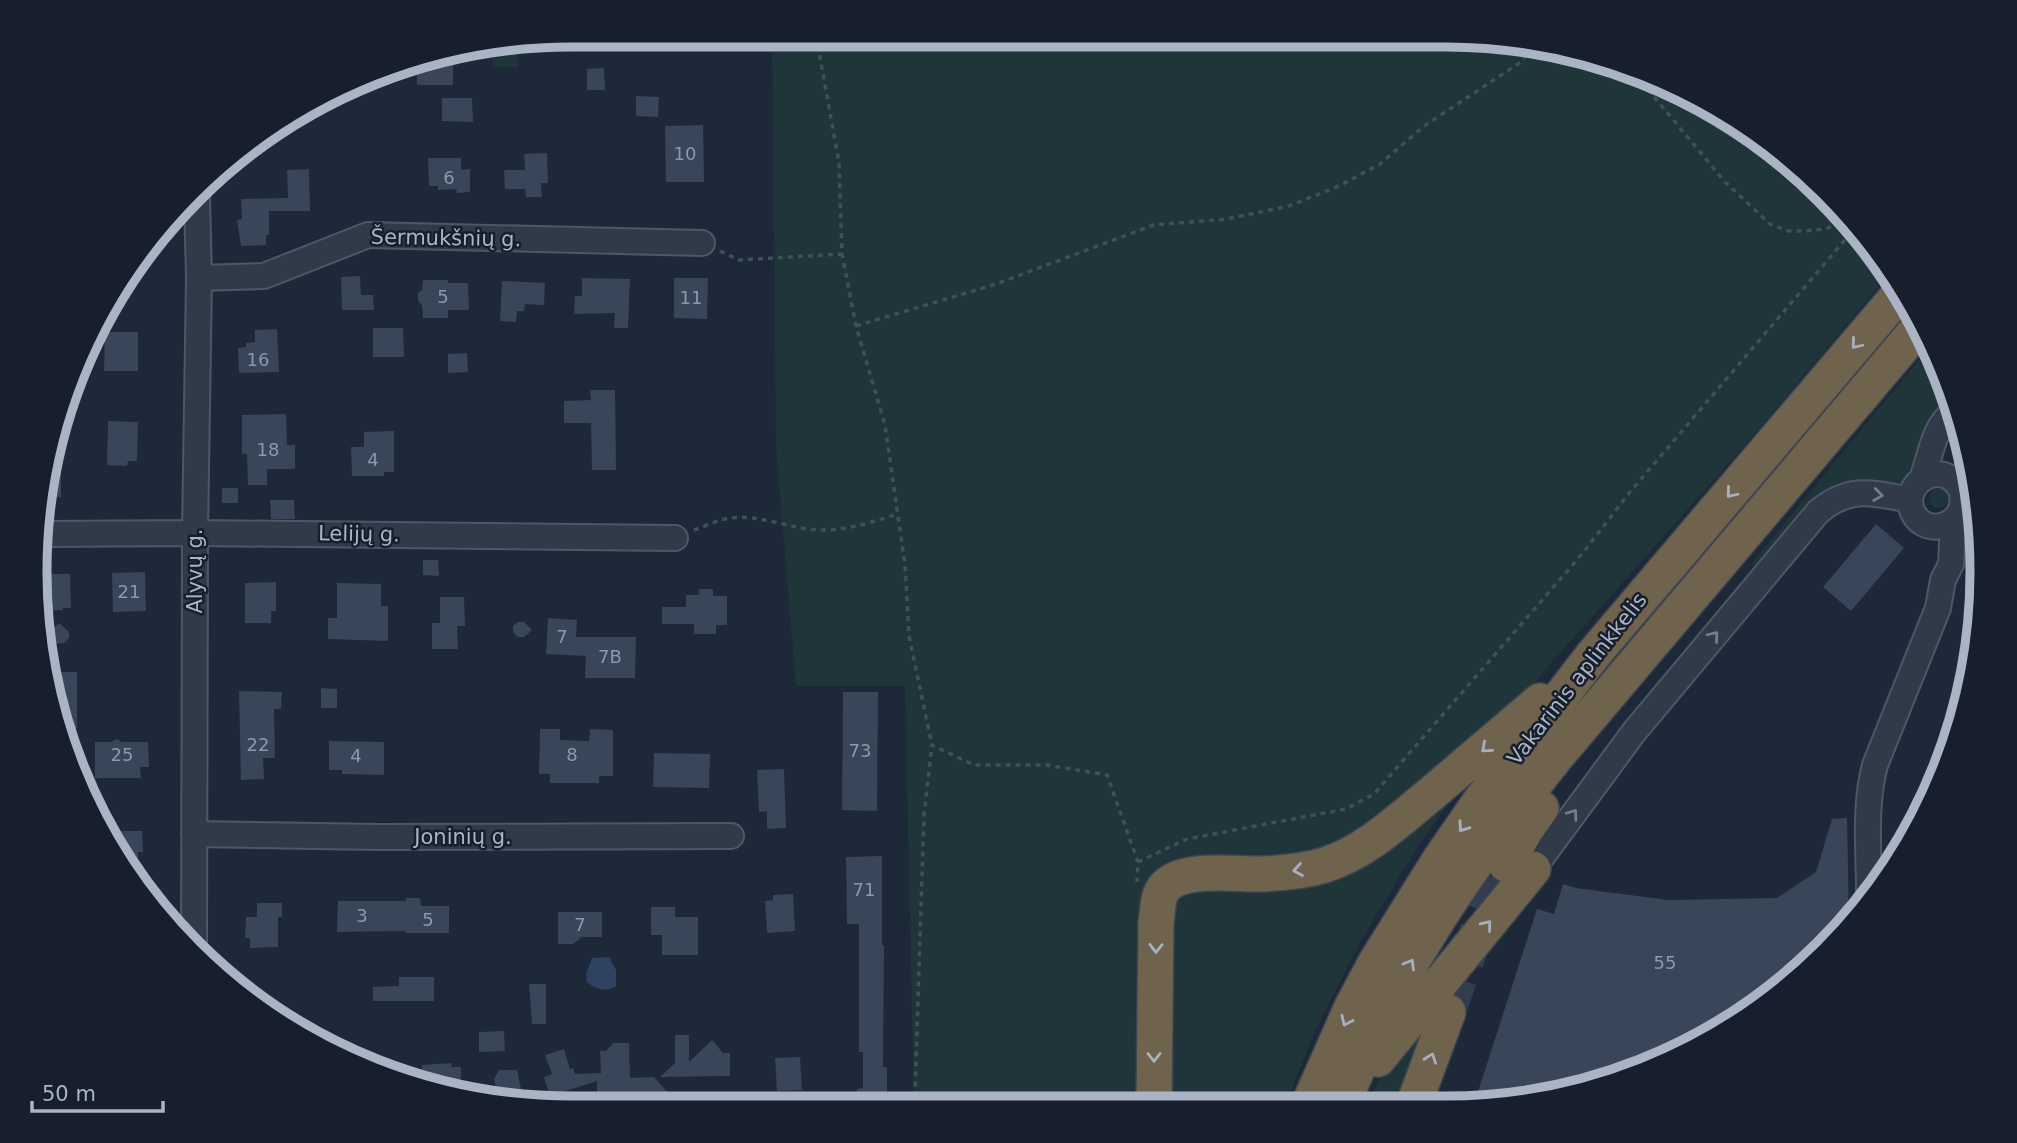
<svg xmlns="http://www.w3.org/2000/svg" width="2017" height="1143" viewBox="0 0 2017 1143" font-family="'DejaVu Sans',sans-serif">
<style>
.green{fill:#1f3539}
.water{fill:#2f4261}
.building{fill:#394558}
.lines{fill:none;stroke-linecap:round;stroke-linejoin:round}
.highway-tunnel{stroke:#323d4d;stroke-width:35;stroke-dasharray:35 18;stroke-linecap:butt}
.minor-casing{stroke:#4e5766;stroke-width:28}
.highway-casing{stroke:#3c4452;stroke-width:38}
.path{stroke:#3d5256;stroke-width:3.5;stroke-dasharray:5 5;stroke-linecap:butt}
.minor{stroke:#313a48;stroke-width:24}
.highway{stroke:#6f634d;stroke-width:35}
.oneway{stroke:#a7b0bf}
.oneway2{stroke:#747d8d}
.labels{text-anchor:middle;stroke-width:5;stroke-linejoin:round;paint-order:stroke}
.number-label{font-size:18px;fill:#8e98aa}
.street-label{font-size:21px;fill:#aab4c5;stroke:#171f2c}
.rim{fill:none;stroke:#aab4c5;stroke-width:9}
</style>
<rect width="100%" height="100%" fill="#1d2838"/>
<path class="green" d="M772 35 1480 36 1585 53 1714 107 1800 168 1871 245 1889 274 1759 429 1546 669 1468 775 1415 851 1361 941 1314 1033 1286 1104 914 1106 905 686H796L776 448Z
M493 48H518V67H493Z
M1931 345 1951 400 1921 464 1903 483 1896 484 1872 480 1853 481 1836 486 1819 497 1759 570 1751 564Z
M1929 498a10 10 0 1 1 20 0a10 10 0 1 1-20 0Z
M1435 1008 1402 1104H1367L1385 1070Z"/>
<path class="water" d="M609 957 616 970V986C607 993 595 989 587 982L586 974 592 958Z"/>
<path class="building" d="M453 55V85H417V65H435V57Z
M604 68 605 90H587V69Z
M636 96 659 97 658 117 636 116Z
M442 98H472L473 122 442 121Z
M703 125 704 182H666L665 126Z
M547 153 548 183H541L542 197H526L525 189H505L504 170H525L524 154Z
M428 158H461V170L470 169V192L457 193 456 189 438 190V186H429Z
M309 169 310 211H269V235H266V245L241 246 237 220 242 219 241 199 288 198 287 170Z
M360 276 361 295H373L374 310H342L341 277Z
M582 278 630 279 628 328H614L615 313 574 314 575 296H582Z
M674 278H708L707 319 674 318Z
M423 280H448V283H468L469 310H448V318H423L422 305 418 301V293L422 290Z
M502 281 545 283 544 305 525 304 524 311H517L516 322 500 321Z
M373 328H403L404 357H373Z
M277 329 279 372 239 373 238 348 246 347V343L255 342V330Z
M105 332H138V371H104Z
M467 353 468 372 448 373V354Z
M590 390H615L616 470H592L591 423H564V401L591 400Z
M286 414 287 445H295V469H267V485H248L247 454H242V415Z
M108 421 138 422 137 461H128L127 466 107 465Z
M394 431V472H384V476H352L351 447H364V432Z
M51 457H61V497H47Z
M222 488H238V503H222Z
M270 500H294L295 519H271Z
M1876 524 1904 548 1851 611 1823 587Z
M423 560H438L439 576 423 575Z
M145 572 146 611 113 612 112 573Z
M39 574H70L71 608H63V610L37 611Z
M276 582V611H271V623H245V583Z
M337 583 381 584V606H388V641L328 639V618H337Z
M699 589H713V596H727V625H716V634H694V624H662V607H686V595H699Z
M440 597H464L465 626H457L458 649H432V623H440Z
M548 618 577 620 576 637H636L635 678H585L586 656 546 654Z
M518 622H524L532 630 524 637H518L513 632V626Z
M59 623 69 632V638L64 643 54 644 50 639V632Z
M51 672H77V728H64Z
M321 688 337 689V708H321Z
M239 691 282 692 281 709H274L275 758H263L264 779 241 780Z
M843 692H878L877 811 842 810Z
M540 729H560V740L589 741 590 729 613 730V776H599V783H550V774H539Z
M117 739 122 742H148L149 767H140L141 778H95V742H111Z
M329 741 384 742V775L342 774V770H329Z
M654 753 710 754 709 788 653 787Z
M784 769 786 828 767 829V811L759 812 757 770Z
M1847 818 1849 920 1825 951 1743 1018 1618 1079 1515 1103 1474 1104 1537 909 1554 914 1563 884 1576 888 1668 900 1777 898 1816 872 1832 819Z
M110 831H142L143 852H138L139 878Z
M882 856V945H884L883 1067H887V1106H857V1089L863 1088V1052H859V924H847L846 857Z
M793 894 795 931 767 933 765 901 773 900V895Z
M406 898H420L421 906H449V933H405V931L337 932 338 901H406Z
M257 903H282V917H278V947L250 948V938H245L246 917H257Z
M651 907H675V917H698V955H662V935H651Z
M558 912H602V937H582L573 944H558Z
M399 977H434V1001H373V987L399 986Z
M529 984H546V1024H532Z
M504 1031 505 1051 479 1052V1032Z
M675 1035H689V1062L712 1040 723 1053H730V1076L660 1077 675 1063Z
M613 1043H629L630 1078 654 1077 672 1097H597V1081L550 1096 544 1077 552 1074 545 1055 564 1049 570 1069 573 1068 575 1074 601 1073 600 1051H606Z
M800 1057 802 1090 777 1091 775 1058Z
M452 1063 451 1067H461V1092L422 1084V1065Z
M499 1070H517L521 1089 518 1090 520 1098 506 1101 504 1100 503 1095 498 1096 494 1079Z"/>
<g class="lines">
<path class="highway-tunnel" d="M1448 1012 1478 928 1506 864"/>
<defs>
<path id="minor" d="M199 278 264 276 368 235 702 243
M1922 479C1932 452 1932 429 1955 410
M1961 489C1972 528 1920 541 1911 507 1906 485 1930 467 1949 477 1955 480 1957 484 1961 489 1964 492 1970 495 1974 498
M43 534 195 533 675 538
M194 834 379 837 731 836
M1533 869 1634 732 1818 512C1850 485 1873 493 1910 500
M1869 894C1869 851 1864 806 1875 765L1938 608 1943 580 1951 564 1953 522
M194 946 195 533 199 278 197 197"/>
<path id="highway" d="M1506 864 1525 831 1541 808
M1378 1059 1533 869
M1309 1104 1352 1007 1376 962 1439 861 1479 803 1593 655 1901 292
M1343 1104C1392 976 1470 865 1555 758L1921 325
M1414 1104 1448 1012
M1154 1105 1156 922C1158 912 1157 895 1165 887 1183 866 1237 875 1262 874 1283 873 1305 871 1325 865 1366 852 1399 820 1431 794 1467 763 1504 732 1540 701"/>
</defs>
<use href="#minor" class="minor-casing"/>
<use href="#highway" class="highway-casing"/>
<path class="path" d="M818 35 820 57 839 163 842 254 856 326 885 425 905 565 909 636 932 745
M1635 74 1725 182 1770 224 1788 231H1802L1826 229 1846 219
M720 251 739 260 842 254
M856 326 993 285 1154 225 1227 219 1289 206 1339 186 1380 164 1424 126 1521 62 1534 45
M694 530C706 526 719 519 731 518 761 514 792 530 822 530 848 530 873 522 897 514
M1138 862 1187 839 1346 809 1374 794 1582 554 1630 492 1855 228
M912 1106 915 1092 924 815 932 745 974 765H1047L1107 775 1138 862 1137 882"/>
<use href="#minor" class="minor"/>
<use href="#highway" class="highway"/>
</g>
<defs><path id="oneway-chevron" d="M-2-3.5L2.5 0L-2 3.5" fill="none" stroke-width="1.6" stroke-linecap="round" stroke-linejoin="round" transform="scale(1.75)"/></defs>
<g class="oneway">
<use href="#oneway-chevron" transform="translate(1856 344) rotate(130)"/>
<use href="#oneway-chevron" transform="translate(1731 493) rotate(130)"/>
<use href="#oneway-chevron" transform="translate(1486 748) rotate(139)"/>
<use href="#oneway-chevron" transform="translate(1463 827) rotate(125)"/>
<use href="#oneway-chevron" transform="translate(1298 870) rotate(171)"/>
<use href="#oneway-chevron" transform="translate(1487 925) rotate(-51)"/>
<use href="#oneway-chevron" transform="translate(1156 948) rotate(91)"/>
<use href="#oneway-chevron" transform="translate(1410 964) rotate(-60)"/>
<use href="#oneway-chevron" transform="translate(1346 1021) rotate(115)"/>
<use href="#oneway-chevron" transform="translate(1154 1057) rotate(90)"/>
<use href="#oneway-chevron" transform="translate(1431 1058) rotate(-70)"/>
</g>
<g class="oneway2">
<use href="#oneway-chevron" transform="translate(1878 495) rotate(8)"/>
<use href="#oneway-chevron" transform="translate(1714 636) rotate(-50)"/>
<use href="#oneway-chevron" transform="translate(1573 814) rotate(-54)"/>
</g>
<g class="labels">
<g class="number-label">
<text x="685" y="160">10</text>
<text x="449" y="184">6</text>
<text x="443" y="303">5</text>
<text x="691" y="304">11</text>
<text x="258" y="366">16</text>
<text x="268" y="456">18</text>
<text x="373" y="466">4</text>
<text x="129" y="598">21</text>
<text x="562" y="643">7</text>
<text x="610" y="663">7B</text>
<text x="258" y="751">22</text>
<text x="860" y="757">73</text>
<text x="122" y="761">25</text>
<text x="572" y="761">8</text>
<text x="356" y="762">4</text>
<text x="864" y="896">71</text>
<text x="362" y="922">3</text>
<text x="428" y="926">5</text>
<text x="580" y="931">7</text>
<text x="1665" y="969">55</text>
</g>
<g class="street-label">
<text transform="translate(446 238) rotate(1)" y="7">Šermukšnių g.</text>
<text transform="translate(359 534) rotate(1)" y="7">Lelijų g.</text>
<text transform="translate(195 571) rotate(-90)" y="7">Alyvų g.</text>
<text transform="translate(1577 679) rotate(-52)" y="7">Vakarinis aplinkkelis</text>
<text x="463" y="844">Joninių g.</text>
</g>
</g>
<path d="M0 0H2017V1143H0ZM571 47H1446A524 524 0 0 1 1970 571V572A524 524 0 0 1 1446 1096H571A524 524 0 0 1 47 572V571A524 524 0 0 1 571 47Z" fill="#171f2c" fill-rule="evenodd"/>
<path class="rim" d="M571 47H1446A524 524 0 0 1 1970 571V572A524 524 0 0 1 1446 1096H571A524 524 0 0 1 47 572V571A524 524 0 0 1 571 47Z"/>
<path d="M32 1101v10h131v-10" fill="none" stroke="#aab4c5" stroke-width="3.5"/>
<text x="42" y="1101" font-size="21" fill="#aab4c5" stroke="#171f2c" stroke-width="5" paint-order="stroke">50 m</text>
</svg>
